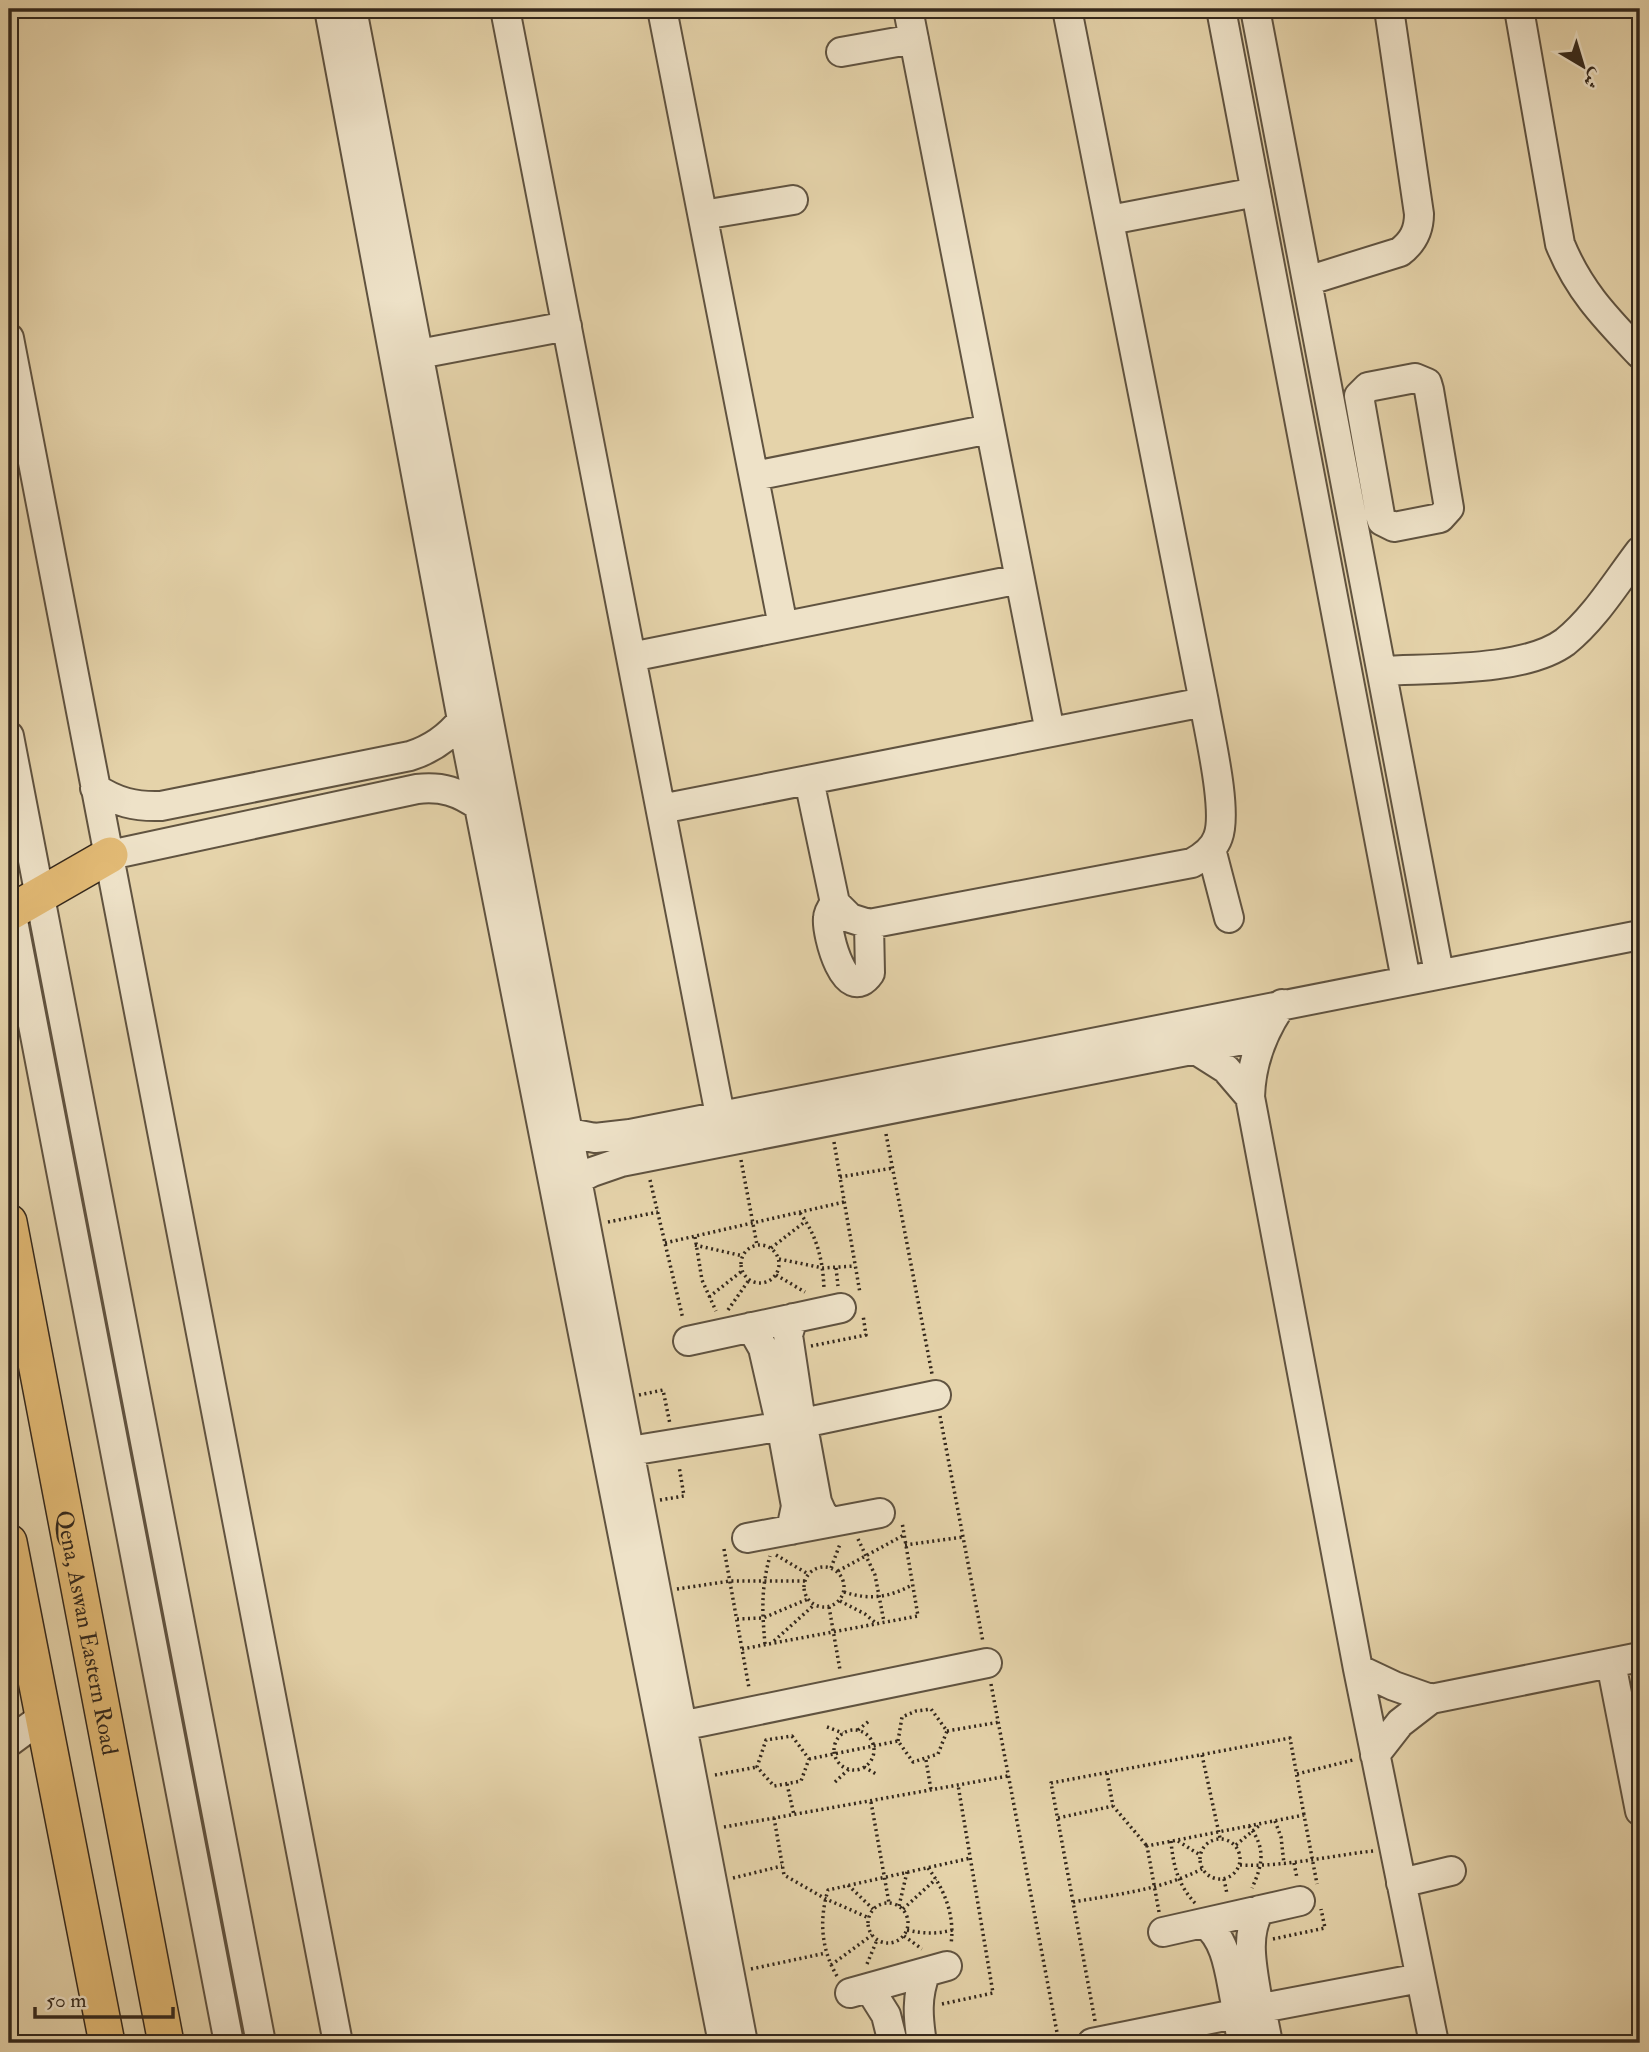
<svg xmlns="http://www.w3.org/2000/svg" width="1649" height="2052" viewBox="0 0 1649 2052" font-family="'IM FELL Double Pica',Amiri,serif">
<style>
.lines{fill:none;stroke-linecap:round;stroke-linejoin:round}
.minor-casing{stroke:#605340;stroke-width:32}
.major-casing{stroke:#34281c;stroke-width:38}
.path{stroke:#34281c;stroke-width:3.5;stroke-dasharray:2 3.5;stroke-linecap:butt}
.minor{stroke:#eee2c8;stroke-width:28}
.major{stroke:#e2ba75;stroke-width:35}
.labels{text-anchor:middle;stroke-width:5;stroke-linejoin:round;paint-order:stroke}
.street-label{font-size:23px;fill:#34281c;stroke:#eee2c8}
</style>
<rect width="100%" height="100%" fill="#e5d3aa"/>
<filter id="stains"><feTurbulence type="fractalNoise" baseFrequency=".00286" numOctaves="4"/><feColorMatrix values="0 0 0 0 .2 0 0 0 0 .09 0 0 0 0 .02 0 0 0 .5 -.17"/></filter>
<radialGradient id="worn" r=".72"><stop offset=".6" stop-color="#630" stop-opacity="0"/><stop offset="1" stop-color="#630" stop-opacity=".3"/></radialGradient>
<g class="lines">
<defs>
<path id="minor" d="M329 9 462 720 723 2043
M352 9 743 2043
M505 9 720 1115
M662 9 783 626
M908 9 1050 732
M1221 9 1406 980
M1255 9 1439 973
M1519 9 1560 244C1579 291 1606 318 1640 354
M841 52 914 39
M703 215 793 200
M1110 220 1256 192
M1307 281 1400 252C1413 242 1419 231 1419 214L1389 9
M9 338 338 2043
M419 354 567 326
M1415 378 1427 383 1429 390 1449 508 1440 518 1394 527 1382 521 1380 515 1359 396 1368 387Z
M754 476 990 429
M631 657 1020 579
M1382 671C1433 668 1524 672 1565 642 1595 618 1617 581 1640 551
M9 736 261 2043
M809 780 835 903 850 918 869 924 1192 863C1203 857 1214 849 1218 837 1228 811 1209 732 1204 702L1067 9
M95 788C116 802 135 807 161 806L410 756C432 749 448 738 462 720
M661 809 1204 702
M1211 849 1229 918
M110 855 417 789C442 786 459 792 479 806
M9 900 229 2043
M835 903C832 907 828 912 828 918 826 934 846 1008 870 973L869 924
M1282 1004C1262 1033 1251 1062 1250 1097L1358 1669 1434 2043
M1196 1050 1226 1069 1250 1097
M554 1130 595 1138 630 1134 1640 935
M563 1187 592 1172 621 1162 1263 1036
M793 1318 788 1335 800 1415
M751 1327 763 1348 779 1418
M688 1341 841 1308
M803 1423 936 1395
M803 1426 817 1502 822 1513 830 1522
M783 1435 796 1506 791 1530
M630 1451 778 1427
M747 1538 880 1513
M1611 1663 1640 1811
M1358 1669 1394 1686 1431 1699
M681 1726 987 1663
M9 1742 43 1717
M1375 1755 1400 1723 1431 1699 1640 1657
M1401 1883 1451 1871
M1204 1923C1229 1940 1230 1981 1237 2009
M1163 1932 1300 1901
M869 1988 886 2015 893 2043
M850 1993 947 1966
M1258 2004C1254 1974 1243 1937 1260 1910
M1262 2008 1420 1978
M1263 2018 1268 2043
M1239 2024 1242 2043
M922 2043C918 2018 916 1996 926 1972
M1092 2043 1235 2014"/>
<g id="major">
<path d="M9 913 110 855"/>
<path id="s1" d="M9 1222 166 2043"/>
<path d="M9 1542 107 2043"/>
</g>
</defs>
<use href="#minor" class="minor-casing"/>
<use href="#major" class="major-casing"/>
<path class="path" d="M886 1134 932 1374
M834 1142 860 1293
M741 1160 757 1245
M840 1177 893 1168
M650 1180 683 1319
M800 1213C817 1236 823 1260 824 1289
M608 1222 658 1212
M695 1237 702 1280 716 1311
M665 1243 844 1202
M741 1264a19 19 0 1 1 38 0a19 19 0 1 1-38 0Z
M695 1245 743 1256
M771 1248 806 1221
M779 1259 823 1268 855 1266
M836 1268 838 1286
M776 1275 805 1292
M709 1297 742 1271
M728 1310 749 1280
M811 1346 866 1335 863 1315
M639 1395 663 1390 670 1424
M940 1416 983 1642
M660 1500 684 1496 679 1466
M858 1539 875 1575 884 1622
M905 1545 963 1537
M724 1549 749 1688
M776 1555 808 1574
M804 1587a20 20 0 1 1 40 0a20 20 0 1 1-40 0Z
M831 1568 840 1544
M838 1571 904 1535
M677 1589 730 1581H805
M844 1592C869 1600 888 1598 912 1585
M840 1601 865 1614 877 1624
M829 1607 840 1670
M737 1619 763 1618 808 1599
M774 1641 814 1605
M765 1644C762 1611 761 1588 770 1556
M742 1649 918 1616 902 1522
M991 1684 1059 2043
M827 1727 843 1733
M858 1730 869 1721
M834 1750a20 20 0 1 1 40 0a20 20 0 1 1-40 0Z
M947 1731 1000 1722
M792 1736 809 1759 801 1781 774 1786 757 1767 766 1740Z
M1202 1755 1220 1838
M809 1759 898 1741 913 1762 938 1754 947 1731 931 1709 916 1711 902 1717 898 1741
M926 1760 931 1790
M864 1767 876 1774
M1107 1773 1113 1806 1147 1846
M1297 1774 1353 1760
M715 1775 757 1767
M835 1782 849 1769
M787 1784 794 1815
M871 1802 889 1903
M774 1818 784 1875 826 1899 869 1918
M1058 1818 1113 1806
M1275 1821 1281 1837 1284 1864
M1249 1826C1266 1848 1263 1864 1252 1888
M724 1827 1008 1776
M1200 1859a20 20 0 1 1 40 0a20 20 0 1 1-40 0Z
M1171 1841C1173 1865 1178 1885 1195 1903
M1178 1841 1200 1855
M1236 1845 1261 1824
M1294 1863 1297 1878
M1240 1865C1285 1867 1328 1856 1373 1851
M928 1868C945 1890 955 1916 951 1944
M733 1878 782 1866
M1224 1879 1227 1894
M848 1885 873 1909
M1073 1902C1119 1894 1160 1890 1202 1869
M868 1923a20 20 0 1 1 40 0a20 20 0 1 1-40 0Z
M899 1906 907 1872
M903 1909 936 1879
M1159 1912 1147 1846 1304 1815 1317 1884
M907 1930C924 1934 936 1934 953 1930
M904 1936 922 1949
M1273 1939 1325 1928 1321 1909
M867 1964 877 1940
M831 1965 872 1935
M751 1969 826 1953
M837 1976C821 1949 819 1920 828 1890L971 1858
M942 2004 993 1993 958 1785
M1095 2021 1051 1783 1290 1738 1304 1815"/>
<use href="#minor" class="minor"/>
<use href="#major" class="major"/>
</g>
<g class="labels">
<g class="street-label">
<text dy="8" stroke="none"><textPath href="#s1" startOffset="418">Qena, Aswan Eastern Road</textPath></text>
</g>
</g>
<rect width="1649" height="2052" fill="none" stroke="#e5d3aa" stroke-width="35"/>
<rect x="10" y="10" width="1628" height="2031" fill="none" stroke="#34281c" stroke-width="3.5"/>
<rect x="18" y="18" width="1614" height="2017" fill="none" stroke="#34281c" stroke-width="2"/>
<g transform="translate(1583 66) rotate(142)" stroke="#eee2c8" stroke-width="5" paint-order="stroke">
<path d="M0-5L12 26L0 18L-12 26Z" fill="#34281c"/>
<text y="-10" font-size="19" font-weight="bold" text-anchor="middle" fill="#34281c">ش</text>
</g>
<path d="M35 2007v10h138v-10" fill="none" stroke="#34281c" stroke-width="3.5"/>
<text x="46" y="2007" font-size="21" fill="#34281c" stroke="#eee2c8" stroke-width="5" paint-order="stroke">50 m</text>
<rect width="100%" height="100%" filter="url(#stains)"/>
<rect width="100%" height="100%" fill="url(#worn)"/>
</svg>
